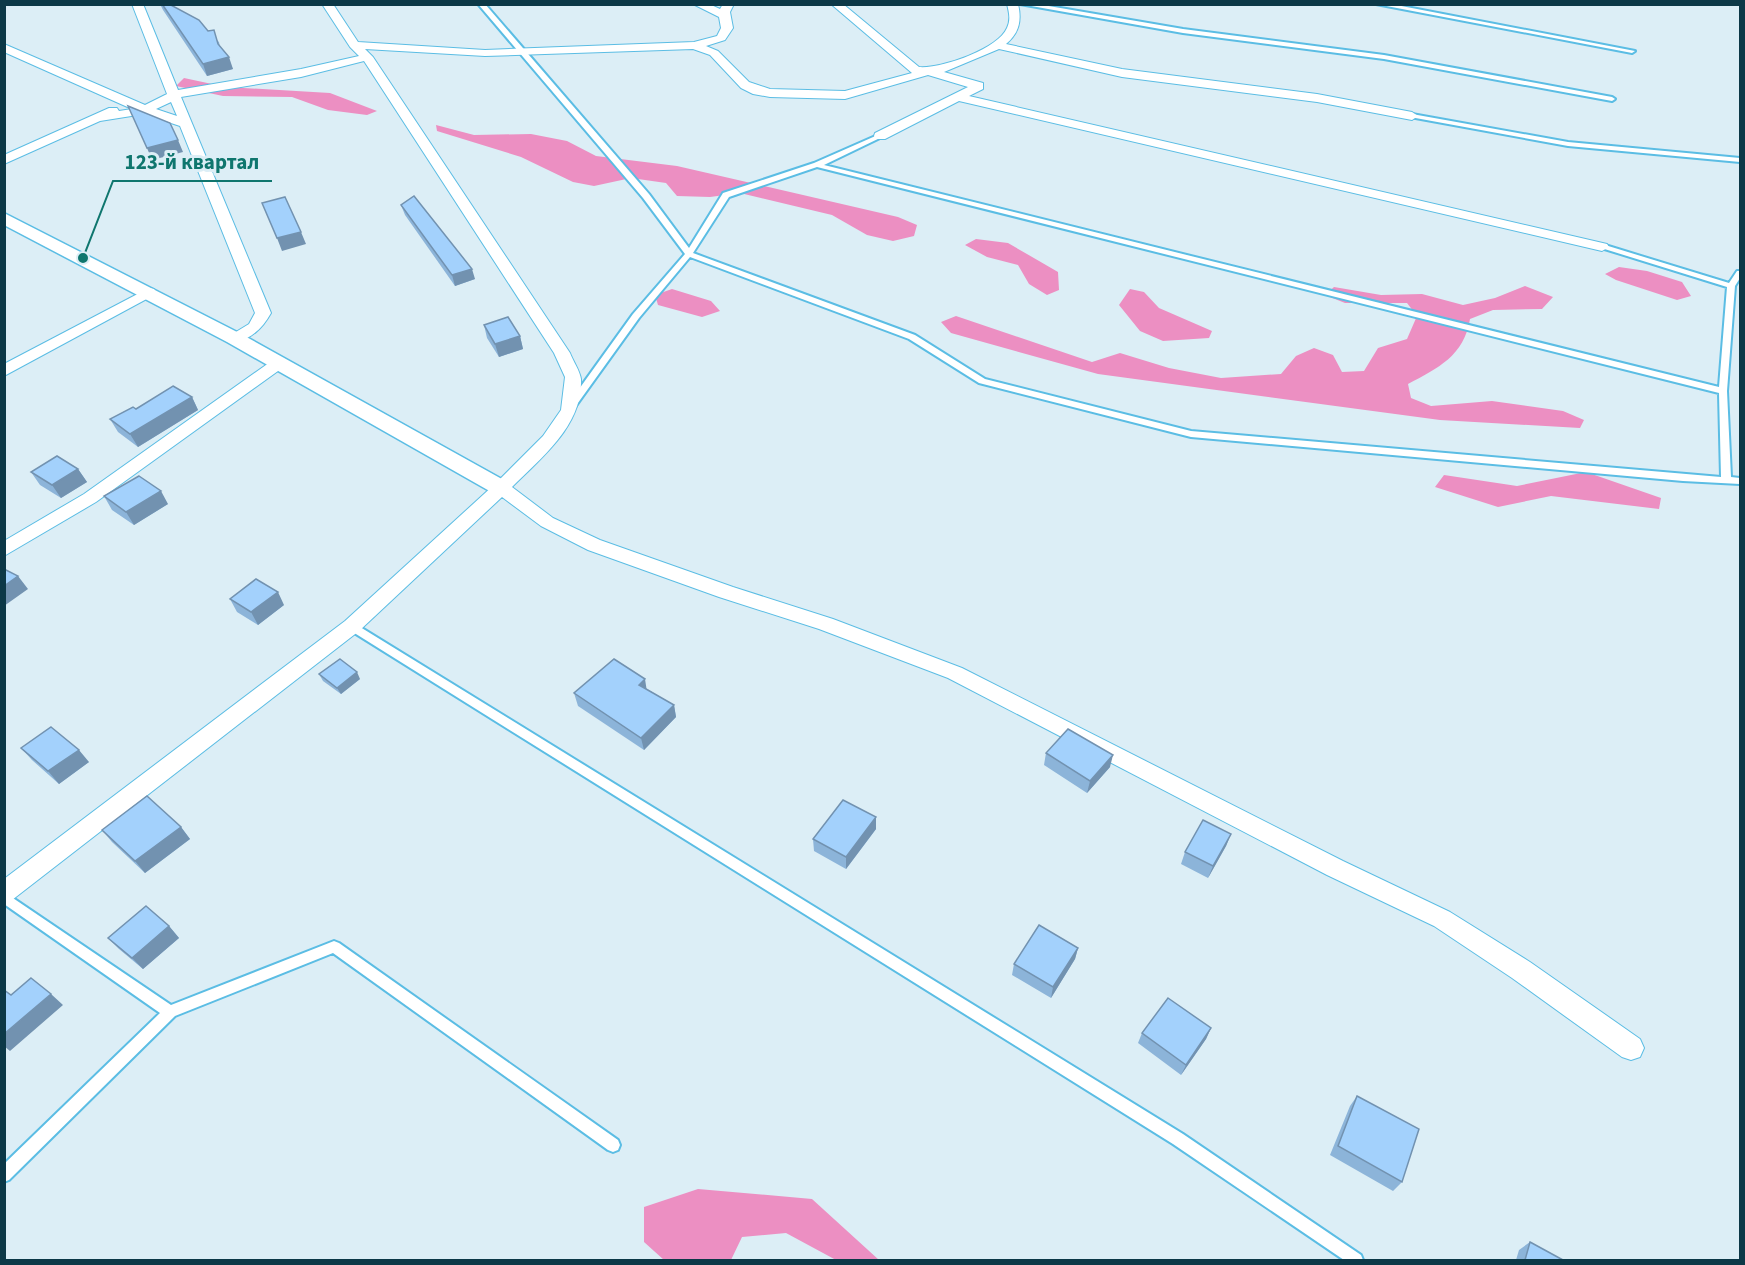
<svg xmlns="http://www.w3.org/2000/svg" width="1745" height="1265" viewBox="0 0 1745 1265" font-family="'Source Sans 3',sans-serif">
<style>
.forest{fill:#ec8fc2}
.lines{fill:none;stroke-linecap:round;stroke-linejoin:round}
.service-casing{stroke:#5bbde4;stroke-width:4}
.minor-casing{stroke:#5bbde4;stroke-width:2}
.tertiary-casing{stroke:#5bbde4;stroke-width:3}
.service{fill:#fff;fill-rule:evenodd}
.minor{fill:#fff;fill-rule:evenodd}
.tertiary{fill:#fff;fill-rule:evenodd}
.wall{fill:#8cb4d9}
.shaded-wall{fill:#7292b0}
.building{fill:#a3d1fc;stroke:#7292b0;stroke-width:1.5}
.leader{fill:none;stroke:#0f766e;stroke-width:2}
.callout-dot{fill:#0f766e;stroke:#dceef6;stroke-width:2}
.callout-label{font-size:21px;text-anchor:middle;font-weight:bold;fill:#0f766e;stroke:#dceef6;stroke-width:6;stroke-linejoin:round;paint-order:stroke}
</style>
<rect width="100%" height="100%" fill="#dceef6"/>
<path class="forest" d="M184 78 226 87 330 93 377 111 367 115 328 110 292 97 223 96 176 86Z
M436 125 474 135 531 134 567 141 596 156 677 166 898 217 917 225 914 236 893 241 867 235 832 215 740 193 710 197 677 196 666 183 631 178 594 186 573 182 521 157 437 131Z
M976 239 1008 243 1058 272 1059 290 1047 295 1029 284 1018 265 987 257 965 245Z
M1619 267 1647 271 1682 282 1691 296 1677 300 1616 280 1605 274Z
M1525 286 1553 297 1542 309 1493 310 1470 319C1464 356 1438 368 1408 384L1411 398 1431 406 1492 401 1563 411 1584 420 1580 428 1440 420 1098 374 951 333 941 322 956 316 1092 362 1120 353 1169 368 1221 378 1281 374 1296 356 1314 348 1333 355 1342 372 1364 371 1378 348 1407 339 1417 316 1407 303H1345L1325 295 1334 287 1381 295 1422 294 1463 305 1495 298Z
M672 289 711 301 720 311 702 317 658 305 655 295Z
M1130 289 1144 292 1159 308 1212 331 1209 338 1163 341 1140 331 1119 305Z
M1586 472 1661 498 1659 509 1551 496 1498 507 1435 487 1444 475 1517 486Z
M698 1189 812 1199 879 1260H836L786 1233 742 1237 731 1260H664L644 1242V1207Z"/>
<g class="lines">
<defs>
<path id="service" d="M478 4H485L649 194 689 248 723 193 814 163 880 134 882 135V137L824 165 1719 387 1727 287 1598 247 1605 245 1729 283 1737 271H1740V278L1735 286 1727 391 1731 477 1740 478V484L1683 481 1191 437 979 383 909 339 690 257 639 318 575 407H569V403L633 314 685 254 643 198ZM817 167 1719 393 1721 477 1191 431 985 379 915 335 693 253 729 197Z
M1020 4H1037L1183 29 1384 55 1612 97 1615 99 1612 101 1384 59 1183 33Z
M1376 4H1391L1635 51 1632 53Z
M1412 114 1568 142 1740 158V162L1568 146 1410 117V115Z
M352 622 1183 1134 1361 1255 1363 1260H1344L1173 1144 348 629 347 626 348 623Z
M4 892 171 1005 334 941 339 943 618 1140 620 1145 618 1150 613 1152 608 1150 333 953 175 1016 9 1180 4 1182V1164L160 1013 4 904Z"/>
<path id="minor" d="M132 4H143L178 90 301 69 359 56 350 47 322 4H333L358 42 485 50 694 42 717 36 721 28 719 17 693 4H709L720 9 723 4H734L730 12 733 28 725 40 706 46 718 51 749 82 770 89 845 91 912 73 831 4H843L919 67C941 69 998 49 1007 28 1011 20 1009 12 1007 4H1018C1022 21 1019 33 1006 44L1122 69 1317 94 1412 112 1418 116 1412 120 1317 102 1122 77 999 49 944 72 983 83V89L969 96 1607 244 1609 247 1602 251 959 101 885 139H875L874 136 875 133 968 87 928 75 845 99 770 97 753 94 741 88 710 55 693 49 485 56 365 49 373 57 570 353C573 361 580 371 581 379 583 425 542 457 512 487L553 518 600 540 733 587 833 619 962 668 1343 861 1450 912 1530 962 1640 1039 1644 1048 1640 1057 1631 1060 1622 1057 1512 978 1434 926 1327 875 948 678 819 629 719 597 588 550 541 526 502 497 359 631 12 900 4 903V879L345 621 495 484 543 436 561 410 565 377 554 353 364 61 301 77 181 97 271 313C262 329 252 338 234 343L226 338 249 324 255 313 180 126 144 114 100 121 4 164V155L109 108H117L119 111 132 109 4 52V44L145 105 167 94ZM171 102 177 116 156 109Z
M149 288 154 289 156 292 154 295 4 376V364Z
M279 358 287 363 285 366 96 502 4 556V541L84 494 273 360Z"/>
<path id="tertiary" d="M4 213 241 334 509 483 512 488 509 493 501 495 493 493 227 342 4 225Z"/>
</defs>
<use href="#service" class="service-casing"/>
<use href="#minor" class="minor-casing"/>
<use href="#tertiary" class="tertiary-casing"/>
<use href="#service" class="service"/>
<use href="#minor" class="minor"/>
<use href="#tertiary" class="tertiary"/>
</g>
<path class="wall" d="M160 4H169L208 31 219 42 220 47 233 69 207 76 163 10Z
M401 205 475 279 455 286 405 215Z
M484 325 520 336 523 349 499 357 487 338Z
M192 397 198 410 138 447 118 432 110 419 136 409Z
M78 469 87 482 61 498 40 485 31 472Z
M104 496 168 504 134 525 112 510Z
M230 599 284 605 258 625 237 612Z
M319 674 360 679 341 694 323 681Z
M647 689 674 705 676 717 644 750 578 706 574 693Z
M21 748 89 762 59 784 32 760Z
M1046 753 1110 767 1087 793 1044 765Z
M876 817V829L846 869 814 851 813 839Z
M181 827 190 839 145 873 112 842 102 830Z
M1231 834 1226 846 1208 878 1181 864 1185 852Z
M169 926 179 938 143 969 119 949 108 938Z
M1078 948 1075 959 1051 998 1012 975 1014 964Z
M1211 1028 1206 1039 1181 1075 1138 1043 1142 1033Z
M1357 1096 1402 1182 1393 1191 1330 1155 1350 1106Z
M1530 1242 1563 1260H1516L1519 1250Z"/>
<path class="shaded-wall" d="M229 57 233 69 207 76 203 64Z
M178 140 183 152 152 160 147 148Z
M301 232 306 244 282 251 277 238Z
M472 269 475 279 455 286 452 275Z
M520 336 523 349 499 357 495 344Z
M192 397 198 410 138 447 130 434Z
M78 469 87 482 61 498 52 485Z
M161 491 168 504 134 525 126 512Z
M18 576 28 589 4 606V586Z
M278 592 284 605 258 625 251 612Z
M357 672 360 679 341 694 337 688Z
M645 679 647 692 639 685Z
M674 705 676 717 644 750 641 738Z
M79 750 89 762 59 784 48 771Z
M1113 755 1110 767 1087 793 1090 781Z
M876 817V829L846 869V857Z
M181 827 190 839 145 873 135 861Z
M1231 834 1226 846 1208 878 1213 866Z
M169 926 179 938 143 969 132 958Z
M1078 948 1075 959 1051 998 1053 987Z
M51 994 63 1005 10 1051 4 1046V1034Z
M1211 1028 1206 1039 1181 1075 1186 1065Z"/>
<path class="building" d="M162 4H169L199 20 208 31 214 30 218 44 229 57 203 64Z
M128 106 170 123 178 140 147 148Z
M414 196 472 269 452 275 401 205Z
M285 197 301 232 277 238 262 203Z
M508 317 520 336 495 344 484 325Z
M173 386 192 397 130 434 110 419 133 407 136 409Z
M57 456 78 469 52 485 31 472Z
M139 476 161 491 126 512 104 496Z
M4 569 18 576 4 586Z
M256 579 278 592 251 612 230 599Z
M340 659 357 672 337 688 319 674Z
M614 659 645 679 639 685 674 705 641 738 574 693Z
M51 727 79 750 48 771 21 748Z
M1068 729 1113 755 1090 781 1046 753Z
M147 796 181 827 135 861 102 830Z
M843 800 876 817 846 857 813 839Z
M1203 820 1231 834 1213 866 1185 852Z
M146 906 169 926 132 958 108 938Z
M1039 925 1078 948 1053 987 1014 964Z
M31 978 51 994 4 1034V990L11 995Z
M1168 998 1211 1028 1186 1065 1142 1033Z
M1357 1096 1419 1129 1402 1182 1338 1146Z
M1530 1242 1563 1260H1525Z"/>
<path class="leader" d="M83 258L113 181H272"/>
<circle class="callout-dot" cx="83" cy="258" r="6"/>
<g class="callout-label">
<text x="192" y="169">123-й квартал</text>
</g>
<rect width="1745" height="1265" fill="none" stroke="#0c3847" stroke-width="12"/>
</svg>
